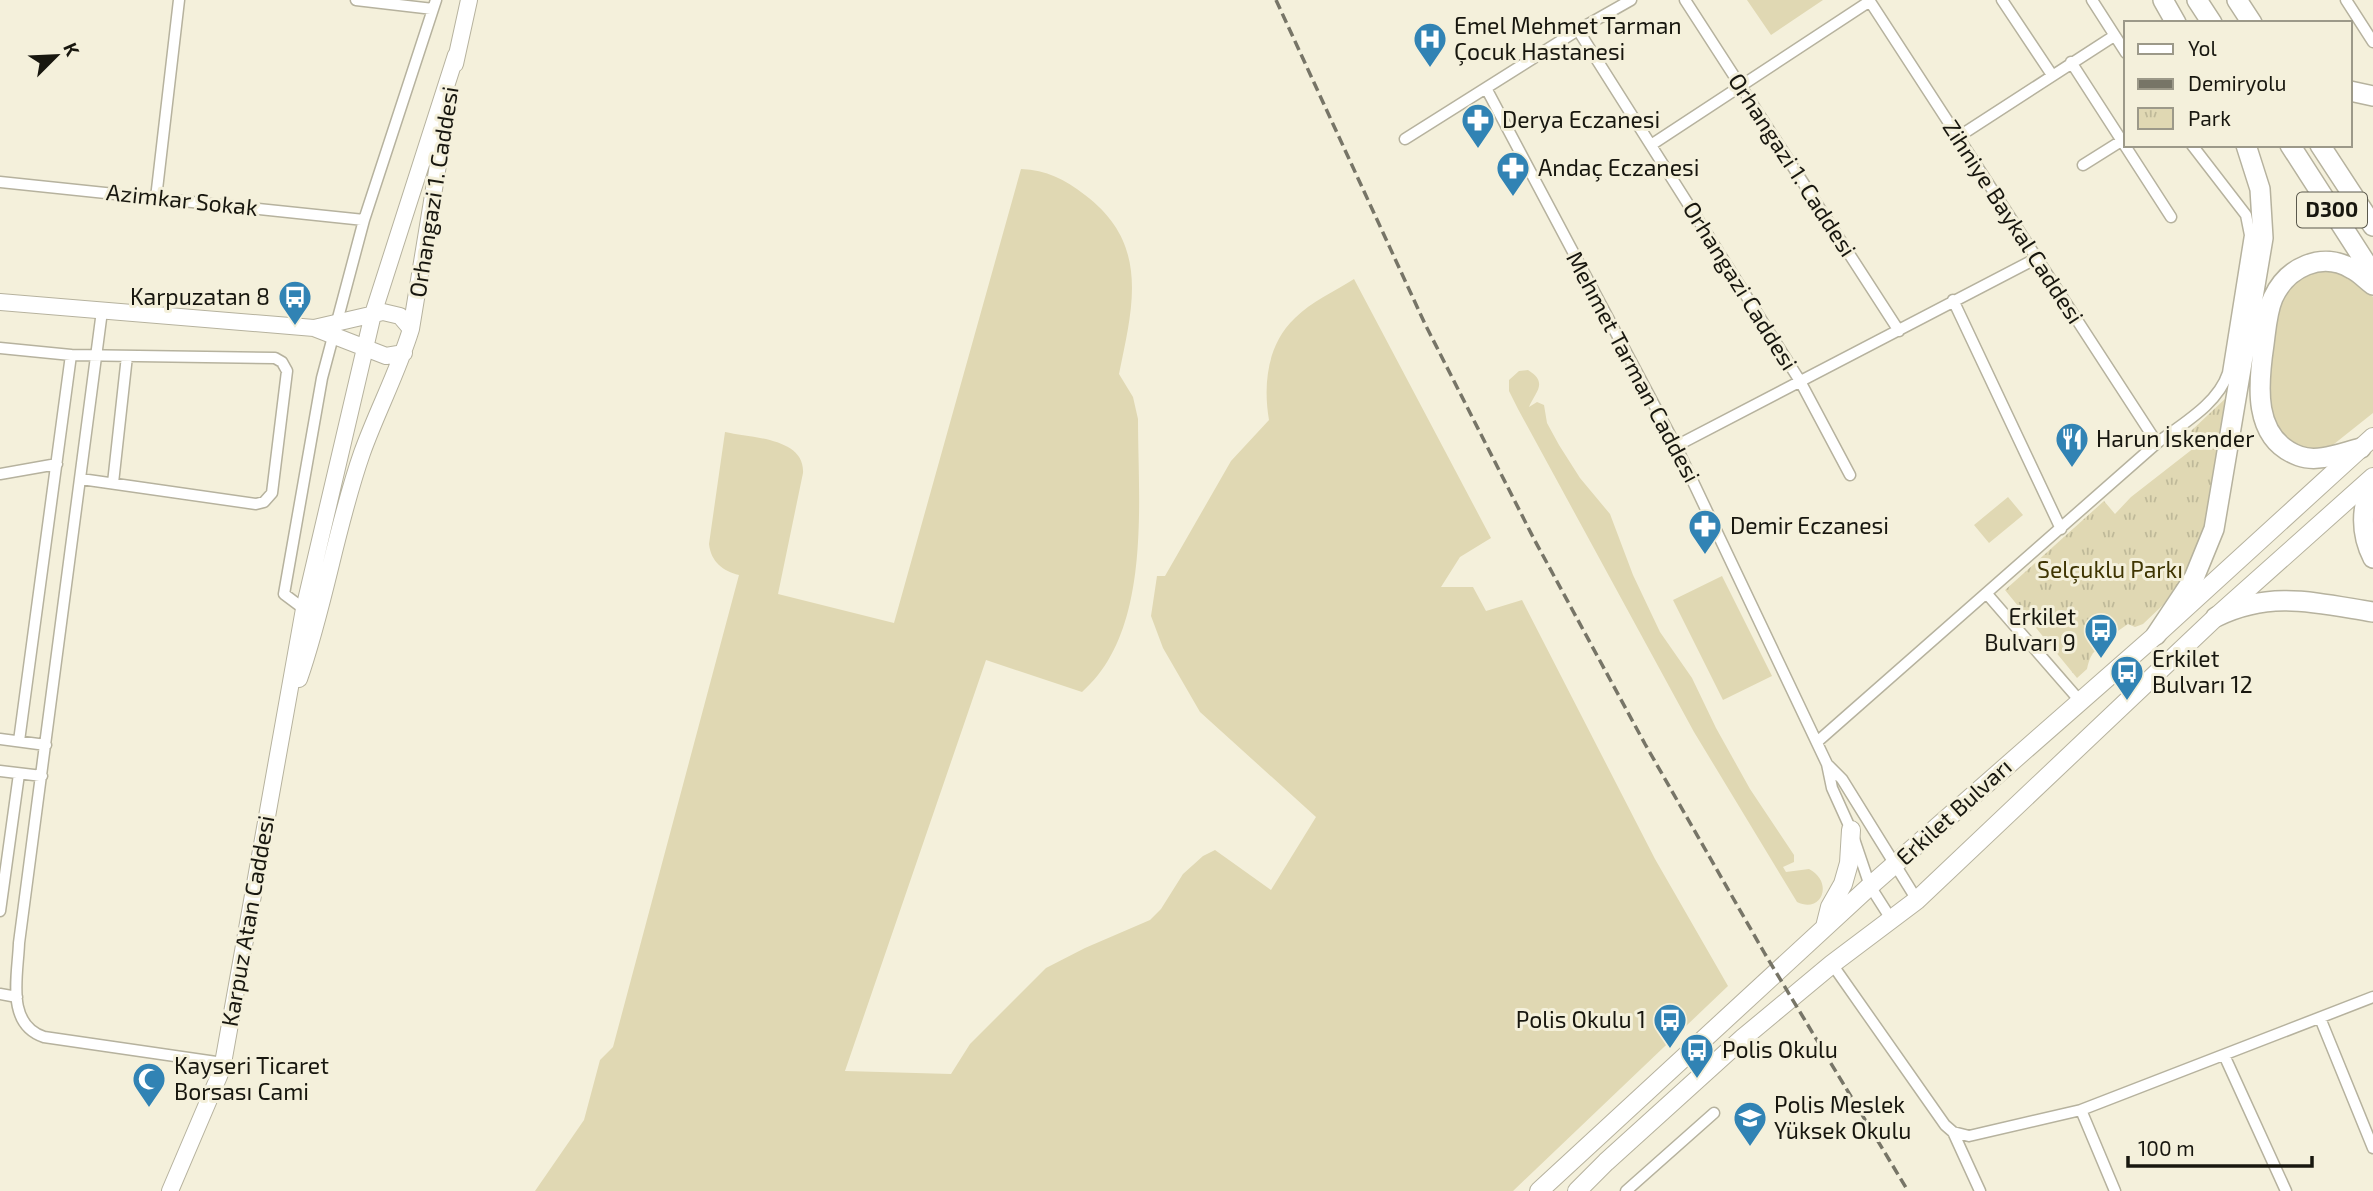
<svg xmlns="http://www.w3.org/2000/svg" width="2373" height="1191" viewBox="0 0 2373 1191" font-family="'Exo 2',sans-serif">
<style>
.grass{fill:#e0d8b3}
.park{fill:url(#park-tufts)}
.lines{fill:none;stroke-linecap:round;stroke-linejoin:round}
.street-casing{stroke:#b6b29e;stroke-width:13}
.secondary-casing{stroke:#b6b29e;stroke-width:18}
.primary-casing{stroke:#b6b29e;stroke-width:20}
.highway-casing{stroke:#b6b29e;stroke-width:22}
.street{stroke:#fff;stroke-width:10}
.secondary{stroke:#fff;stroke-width:16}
.primary{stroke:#fff;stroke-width:18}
.highway{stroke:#fff;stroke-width:19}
.rail{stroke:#777567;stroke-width:3.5;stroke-dasharray:10 5;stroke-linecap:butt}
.labels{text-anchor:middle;stroke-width:6;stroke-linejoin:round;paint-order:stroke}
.shield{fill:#f4f0db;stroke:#5a584c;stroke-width:2}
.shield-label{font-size:21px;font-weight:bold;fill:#18170f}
.poi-label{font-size:23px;fill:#18170f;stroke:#f4f0db;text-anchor:start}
.street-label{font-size:23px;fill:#18170f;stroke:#f4f0db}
.park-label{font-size:23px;fill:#3f3502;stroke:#f4f0db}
</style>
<defs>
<pattern id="park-tufts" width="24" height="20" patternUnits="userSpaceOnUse" patternTransform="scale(1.75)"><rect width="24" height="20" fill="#e0d8b3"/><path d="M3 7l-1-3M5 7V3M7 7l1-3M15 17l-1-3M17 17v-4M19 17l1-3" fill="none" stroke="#bfb999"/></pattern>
</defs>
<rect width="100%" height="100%" fill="#f4f0db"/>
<path class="grass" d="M1747 0H1823L1771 35Z
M1021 169C1047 170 1064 179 1085 195 1150 244 1133 306 1119 374L1133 397 1138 419C1138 504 1152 631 1082 692L986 660 845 1071 951 1074 970 1044 1046 968 1085 948 1150 920 1161 909 1183 874 1203 856 1215 850 1271 890 1316 817 1200 712 1163 648 1151 616 1157 576H1165L1231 461 1269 420C1263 385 1267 344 1295 318 1311 302 1335 291 1354 279L1491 538 1460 557 1441 587H1473L1486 611 1522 600 1655 859 1728 986 1513 1191H535L584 1120 600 1060 613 1047 739 575C723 571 711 562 709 544L725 432C752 438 805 438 803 473L778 594 894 623Z
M2310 270 2351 273 2373 297V413L2329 448 2322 450 2300 449 2274 430 2265 387 2281 297Z
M1528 370C1549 383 1535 392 1529 407L1537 402 1544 405 1547 423 1559 445 1580 478 1610 514 1633 575 1660 632 1692 678 1716 728 1750 789 1794 855V862L1783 867 1786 872 1809 869C1834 882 1822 914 1797 902L1694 732 1518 409 1509 391V380L1519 371Z
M2008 497 2023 515 1989 543 1974 525Z
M1722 576 1772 676 1723 700 1673 600Z"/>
<path class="park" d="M2227 397 2202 551 2163 605 2143 624 2135 627 2128 624 2115 633 2113 641C2096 652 2092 647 2087 669L2077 678 2005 590 2104 501 2115 514 2131 497 2199 444 2191 431Z"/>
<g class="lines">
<defs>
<path id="street" d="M356 0 433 9
M1685 0 1899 331
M1869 0 2157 443
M2002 0 2052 75
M2092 0 2126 53
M2346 0 2373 42
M1578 30 1800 381 1850 475
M2071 62 2171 217
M1486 88 1676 446 1827 764 1832 788 1851 830 1870 886 1891 919
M1958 137 2114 36
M1405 139 1578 30 1631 0
M1651 145 1870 1
M2083 165 2126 138
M0 182 364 220
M156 198 179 0
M1953 300 2061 529
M102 311 19 943C18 975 5 1024 44 1037L223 1063
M0 348 71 355 275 358 282 362 287 371 272 493 264 502 256 504 81 479
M1676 446 2037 258
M0 474 57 464
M113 483 127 356
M1987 594 2080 701
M304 609 284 594 322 378 364 220 436 0
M0 739 46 745
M19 741 71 355
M1817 742 2157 443C2182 424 2218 404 2228 373L2250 235 2246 215 2192 145
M1827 764 1842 779 1917 900
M0 771 42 776
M0 911 19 774
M1832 964 1945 1125 1953 1132 1969 1136 2081 1110 2373 997
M0 994 17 997
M2320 1018 2373 1148
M2224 1055 2286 1191
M2081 1110 2115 1191
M1953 1132 1980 1191
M1626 1191 1714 1113"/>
<path id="secondary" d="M455 64 469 0
M0 302 314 328 383 312 400 316 411 329
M314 328 386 356 404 353
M299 679C325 605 336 527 362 453 377 411 398 372 411 329L447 110
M170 1191 222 1069 304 609 373 314 456 55"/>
<path id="primary" d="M1825 927 1830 907 1843 884 1849 863 1851 830
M1539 1191 1870 886 2156 635 2373 437
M1577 1191 1606 1162 1743 1038 1832 964 1917 900 2216 617 2373 477"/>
<path id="highway" d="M2163 0 2176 23
M2197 0 2212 23
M2237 0 2252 23
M2350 91 2373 96
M2290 145 2373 274
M2320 145 2373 226
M2361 448C2341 453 2318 463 2299 456 2252 439 2258 384 2264 344 2266 329 2267 312 2273 298 2287 267 2322 251 2352 269 2360 273 2366 280 2373 285
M2373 481C2361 506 2360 533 2373 558
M2216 617C2271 590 2316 603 2373 612
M2156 635 2194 578 2214 529 2263 238 2260 189 2246 145"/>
</defs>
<use href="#street" class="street-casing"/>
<use href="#secondary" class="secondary-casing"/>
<use href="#primary" class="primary-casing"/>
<use href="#highway" class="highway-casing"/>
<use href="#street" class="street"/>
<use href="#secondary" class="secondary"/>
<use href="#primary" class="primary"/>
<use href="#highway" class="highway"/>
<path class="rail" d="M1276 0 1425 324 1534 539 1645 744 1765 954 1908 1191"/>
</g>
<defs>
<symbol id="hospital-pin" viewBox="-11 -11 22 30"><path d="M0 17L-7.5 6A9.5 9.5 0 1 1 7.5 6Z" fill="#3183b4" stroke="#f4f0db"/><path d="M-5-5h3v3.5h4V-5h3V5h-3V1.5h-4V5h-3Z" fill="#fff"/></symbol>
<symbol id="pharmacy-pin" viewBox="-11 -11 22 30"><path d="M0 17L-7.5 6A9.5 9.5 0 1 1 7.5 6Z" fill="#3183b4" stroke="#f4f0db"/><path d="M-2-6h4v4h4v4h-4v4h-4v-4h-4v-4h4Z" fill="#fff"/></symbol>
<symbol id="bus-pin" viewBox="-11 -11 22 30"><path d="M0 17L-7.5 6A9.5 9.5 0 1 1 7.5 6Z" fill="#3183b4" stroke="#f4f0db"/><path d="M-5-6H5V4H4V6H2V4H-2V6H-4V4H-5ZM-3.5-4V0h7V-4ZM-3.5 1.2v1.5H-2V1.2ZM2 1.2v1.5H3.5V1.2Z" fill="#fff"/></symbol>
<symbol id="restaurant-pin" viewBox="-11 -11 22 30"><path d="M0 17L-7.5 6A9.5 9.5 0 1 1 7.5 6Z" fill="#3183b4" stroke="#f4f0db"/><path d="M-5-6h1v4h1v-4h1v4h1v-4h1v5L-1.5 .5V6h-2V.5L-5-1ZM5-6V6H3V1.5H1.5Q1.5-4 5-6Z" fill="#fff"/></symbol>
<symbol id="mosque-pin" viewBox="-11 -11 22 30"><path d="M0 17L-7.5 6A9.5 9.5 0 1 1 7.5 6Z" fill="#3183b4" stroke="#f4f0db"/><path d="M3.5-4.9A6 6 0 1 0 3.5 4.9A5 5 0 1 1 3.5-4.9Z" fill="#fff"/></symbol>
<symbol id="school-pin" viewBox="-11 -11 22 30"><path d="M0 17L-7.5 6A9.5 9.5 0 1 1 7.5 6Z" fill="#3183b4" stroke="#f4f0db"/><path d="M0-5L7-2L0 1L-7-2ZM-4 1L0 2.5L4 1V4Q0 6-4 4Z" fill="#fff"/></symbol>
</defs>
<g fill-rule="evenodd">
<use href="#hospital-pin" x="1411" y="20" width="38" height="52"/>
<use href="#pharmacy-pin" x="1459" y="101" width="38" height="52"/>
<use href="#pharmacy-pin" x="1494" y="149" width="38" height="52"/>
<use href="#bus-pin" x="276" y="278" width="38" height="52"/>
<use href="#restaurant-pin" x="2053" y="420" width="38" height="52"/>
<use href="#pharmacy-pin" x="1686" y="507" width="38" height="52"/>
<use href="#bus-pin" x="2082" y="611" width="38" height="52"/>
<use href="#bus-pin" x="2108" y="653" width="38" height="52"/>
<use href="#bus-pin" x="1651" y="1001" width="38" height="52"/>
<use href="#bus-pin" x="1678" y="1031" width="38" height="52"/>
<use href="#mosque-pin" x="130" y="1060" width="38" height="52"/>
<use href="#school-pin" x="1731" y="1099" width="38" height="52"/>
</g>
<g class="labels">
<rect class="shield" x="2297" y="192.5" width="70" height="35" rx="5"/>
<g class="shield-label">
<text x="2332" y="217">D300</text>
</g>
<g class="poi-label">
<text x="1454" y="34">Emel Mehmet Tarman<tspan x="1454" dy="26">Çocuk Hastanesi</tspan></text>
<text x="1502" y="128">Derya Eczanesi</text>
<text x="1538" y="176">Andaç Eczanesi</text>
<text x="270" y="305" text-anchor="end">Karpuzatan 8</text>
<text x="2096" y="447">Harun İskender</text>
<text x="1730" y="534">Demir Eczanesi</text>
<text x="2076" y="625" text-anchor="end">Erkilet<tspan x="2076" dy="26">Bulvarı 9</tspan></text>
<text x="2152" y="667">Erkilet<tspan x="2152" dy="26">Bulvarı 12</tspan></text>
<text x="1646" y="1028" text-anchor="end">Polis Okulu 1</text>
<text x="1722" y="1058">Polis Okulu</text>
<text x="174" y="1074">Kayseri Ticaret<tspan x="174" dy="26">Borsası Cami</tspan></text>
<text x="1774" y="1113">Polis Meslek<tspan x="1774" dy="26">Yüksek Okulu</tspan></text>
</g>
<g class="street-label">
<text transform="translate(1792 165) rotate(57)" y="8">Orhangazi 1. Caddesi</text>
<text transform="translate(434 192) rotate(-81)" y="8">Orhangazi 1. Caddesi</text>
<text transform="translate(182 200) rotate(6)" y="8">Azimkar Sokak</text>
<text transform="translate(2013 222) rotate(57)" y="8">Zihniye Baykal Caddesi</text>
<text transform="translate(1740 286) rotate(58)" y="8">Orhangazi Caddesi</text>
<text transform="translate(1633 367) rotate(62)" y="8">Mehmet Tarman Caddesi</text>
<text transform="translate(1954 812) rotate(-42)" y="8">Erkilet Bulvarı</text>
<text transform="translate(248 921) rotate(-80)" y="8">Karpuz Atan Caddesi</text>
</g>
<g class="park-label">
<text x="2110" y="578">Selçuklu Parkı</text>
</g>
</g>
<rect x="2124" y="21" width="228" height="126" fill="#f4f0db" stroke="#9c9989" stroke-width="2"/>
<rect x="2138" y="44" width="35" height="10" fill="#ffffff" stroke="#9c9989" stroke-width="2"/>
<text x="2188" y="56" font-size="21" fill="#18170f">Yol</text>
<rect x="2138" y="79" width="35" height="10" fill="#777567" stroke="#9c9989" stroke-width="2"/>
<text x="2188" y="91" font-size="21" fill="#18170f">Demiryolu</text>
<rect x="2138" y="108" width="35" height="21" fill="url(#park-tufts)" stroke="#9c9989" stroke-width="2"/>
<text x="2188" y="126" font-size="21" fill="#18170f">Park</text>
<g transform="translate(56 56) rotate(66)" stroke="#f4f0db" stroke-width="5" paint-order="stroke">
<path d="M0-5L12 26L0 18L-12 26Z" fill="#18170f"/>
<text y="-10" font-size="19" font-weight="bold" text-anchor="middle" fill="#18170f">K</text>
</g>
<path d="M2128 1156v10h184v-10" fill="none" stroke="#18170f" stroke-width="3.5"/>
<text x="2138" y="1156" font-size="21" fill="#18170f" stroke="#f4f0db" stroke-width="5" paint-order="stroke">100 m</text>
</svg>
